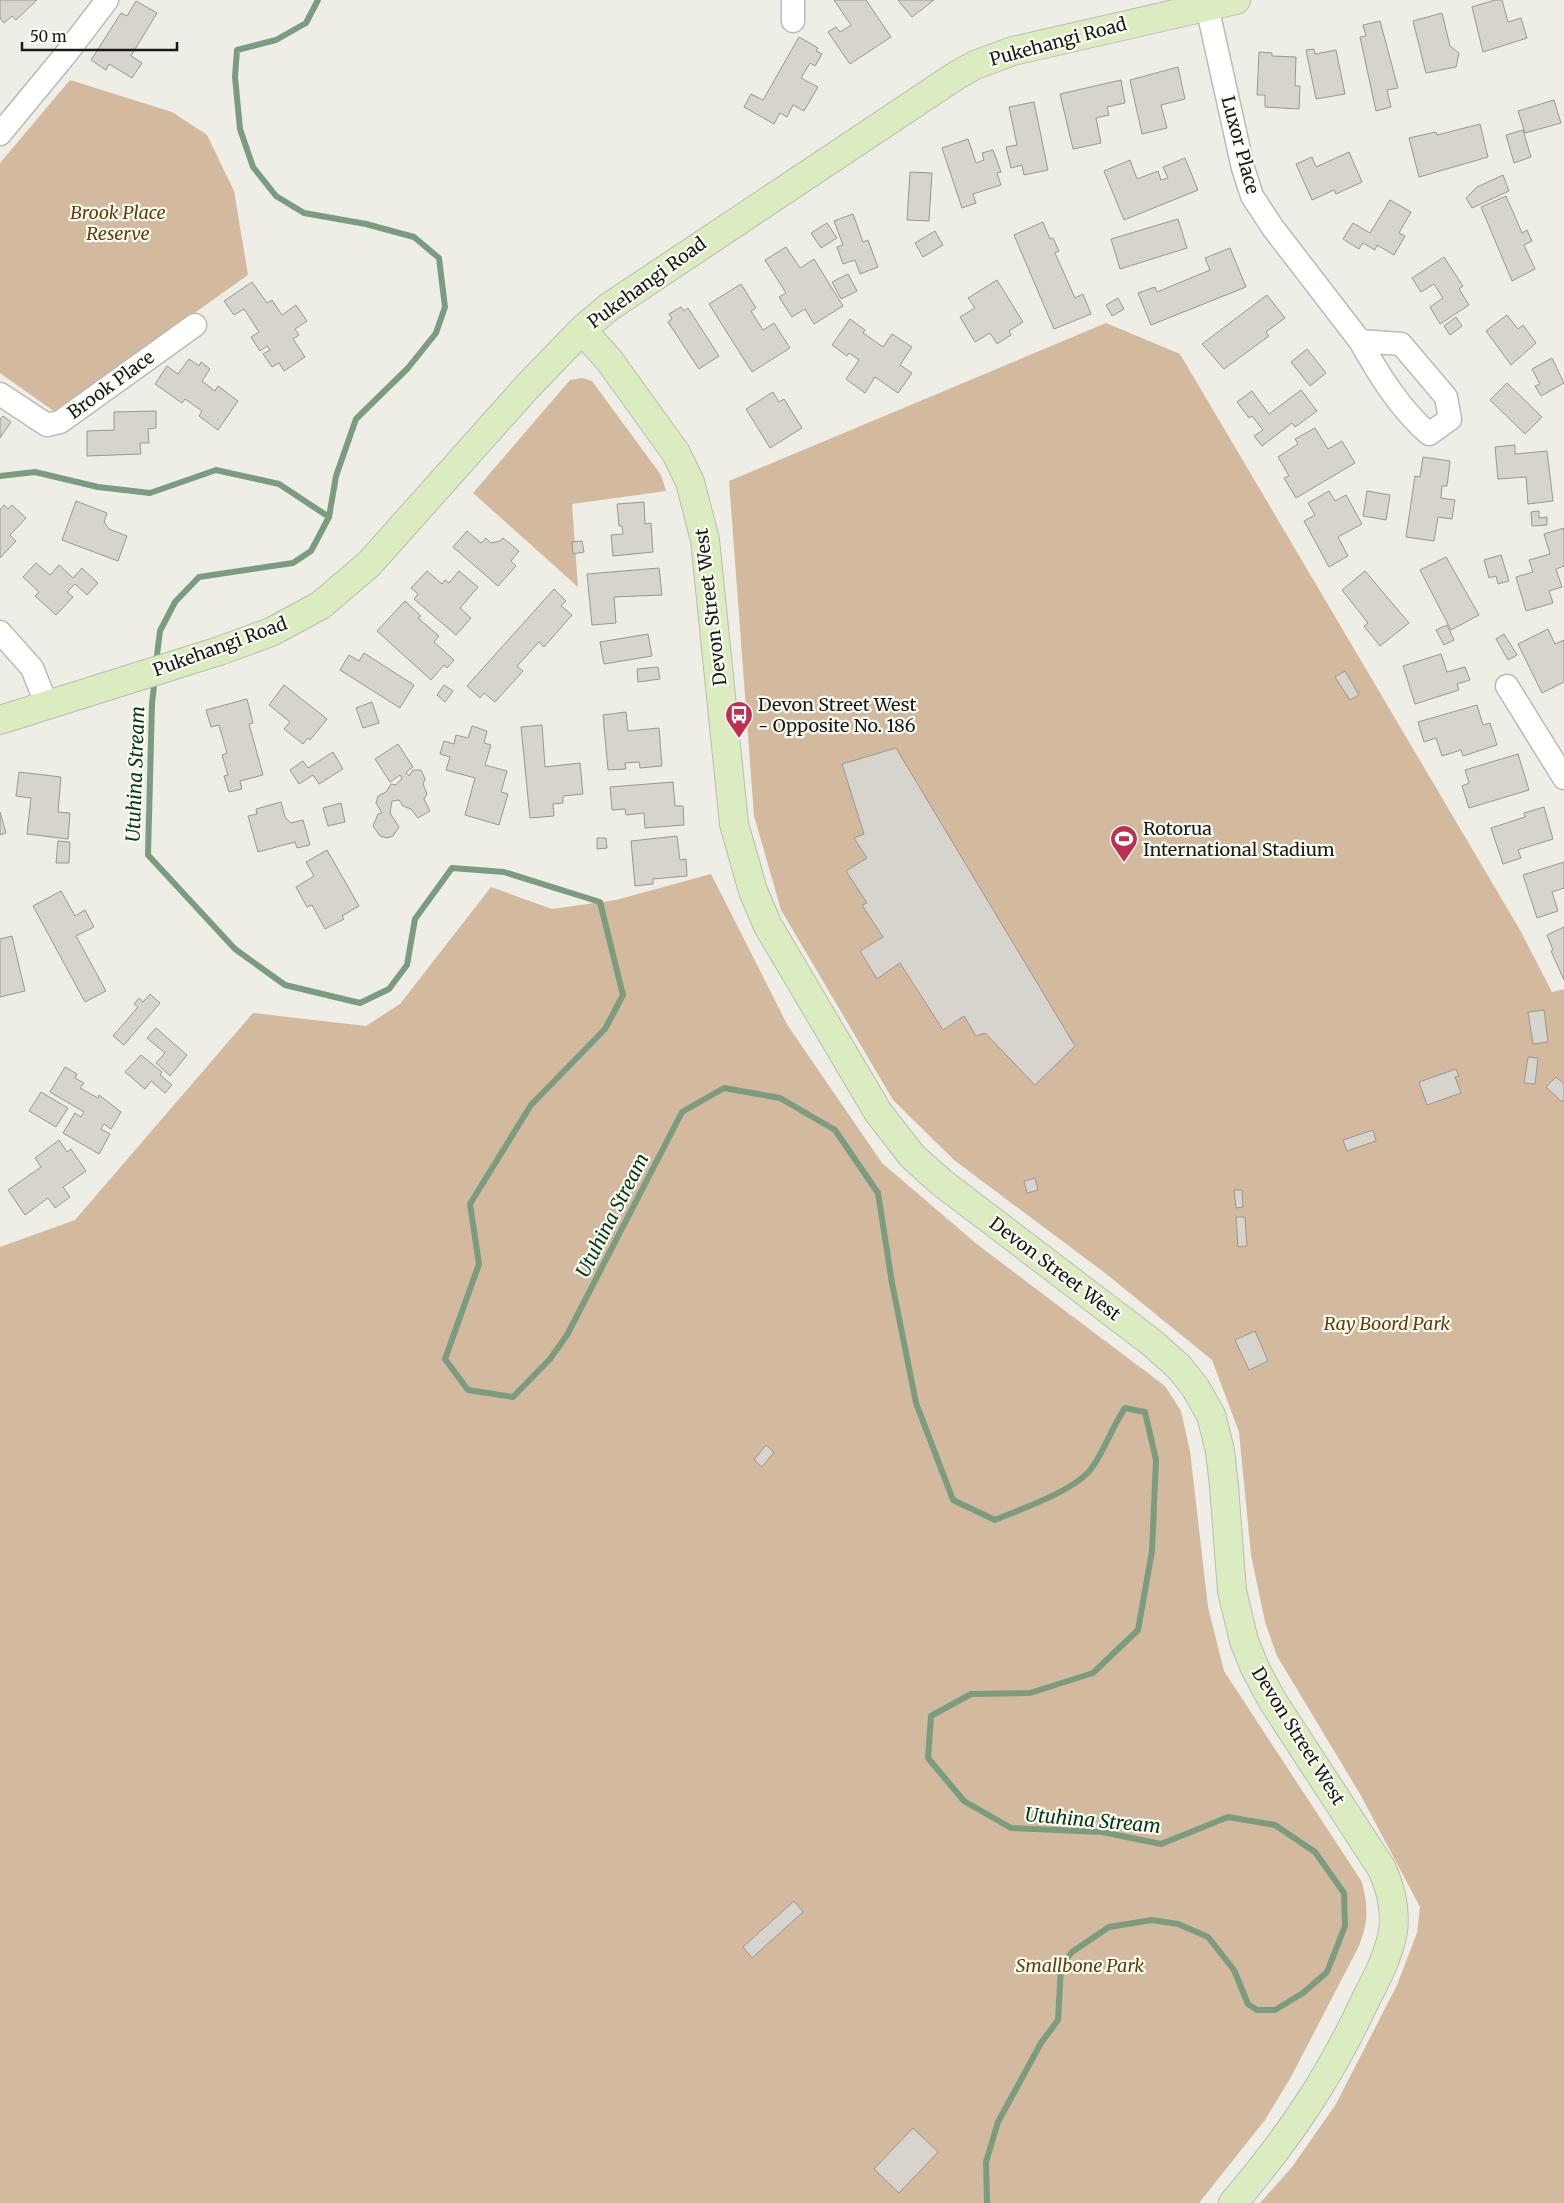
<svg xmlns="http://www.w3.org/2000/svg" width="1564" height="2203" viewBox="0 0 1564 2203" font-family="Merriweather,serif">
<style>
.green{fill:#d3ba9f}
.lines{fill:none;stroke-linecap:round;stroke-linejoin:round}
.stream{stroke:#7c9c7f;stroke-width:6}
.building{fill:#d7d4cd;stroke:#9a9790}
.minor-casing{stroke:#babbb3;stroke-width:25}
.secondary-casing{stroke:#babbb3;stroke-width:30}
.minor{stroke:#fff;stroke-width:22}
.secondary{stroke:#dbecc0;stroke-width:28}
.labels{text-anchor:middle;stroke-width:4.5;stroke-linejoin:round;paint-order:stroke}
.street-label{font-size:18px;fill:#191a17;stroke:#fbfcf4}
.park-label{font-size:18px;font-style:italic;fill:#633e06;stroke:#fbfcf4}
.poi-label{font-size:18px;fill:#191a17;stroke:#fbfcf4;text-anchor:start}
.water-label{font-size:19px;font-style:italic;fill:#043813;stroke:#fbfcf4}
</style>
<rect width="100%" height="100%" fill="#eeeee6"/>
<path class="green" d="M70 80 172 112 207 135 234 191 248 275 55 412 0 373V163Z
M1106 323 1180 354 1520 930 1552 992 1564 989V2203H1260L1292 2167 1336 2104 1397 1985 1417 1933 1420 1907 1360 1794 1277 1656 1265 1622 1251 1555 1239 1432 1212 1360 1105 1273 954 1160 893 1100 781 910 754 816 729 481Z
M582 378 592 381 661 475 666 491 572 504 578 587 473 493 570 380Z
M711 874 788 1026 882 1163 978 1245 1165 1386 1181 1411 1190 1451 1208 1607 1224 1671 1362 1882C1368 1909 1369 1919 1359 1946L1291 2077 1265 2120 1199 2203H0V1247L75 1220 253 1013 366 1026 400 1004 491 887 552 909 616 900Z"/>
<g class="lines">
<path class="stream" d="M0 476 35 472 98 487 150 493 216 470 279 484 329 517
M156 663 160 631 175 602 199 577 293 563 311 551 329 517 336 476 356 419 408 368 436 333 445 307 439 258 414 237 366 224 304 213 276 196 253 167 240 129 235 77 237 50 276 40 306 23 318 0
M155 678 152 703 148 855 235 949 285 985 360 1003 389 989 407 965 415 919 452 868 504 872 600 902 623 995 605 1029 531 1105 470 1204 479 1264 445 1359 468 1390 513 1397 550 1359 567 1335 682 1112 724 1088 780 1098 835 1130 878 1193 892 1283 916 1403 953 1500 995 1520C1021 1509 1074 1491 1091 1469 1105 1450 1112 1427 1125 1408L1145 1412 1156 1460 1152 1551 1138 1630 1093 1673 1030 1693 971 1694 931 1716 928 1758 964 1801 1011 1828 1102 1832 1161 1844 1228 1817 1275 1825 1315 1852 1344 1893 1345 1926 1327 1972 1303 1993 1275 2010H1257L1248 2004 1234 1970 1208 1937 1178 1924 1152 1920 1109 1927 1072 1952 1061 1966 1058 2020 1041 2043 998 2122 986 2162 987 2203"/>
</g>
<path class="building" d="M0 0H37L16 20 12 16 4 23 0 18Z
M834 0H866L891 37 850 64 828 32 836 27 840 32 851 25Z
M898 0H934L912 17Z
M1495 0H1502L1508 22 1521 18 1527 38 1483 52 1472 7Z
M136 1 157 13 131 56 142 63 132 78 109 64 106 70 91 60 121 13 127 16Z
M1442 13 1450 46 1459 53 1456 67 1426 73 1413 21Z
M1380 21 1398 88 1387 90 1391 107 1376 111 1360 37 1366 36 1363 25Z
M799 37 818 48 816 51 822 54 815 66 810 63 801 78 818 87 804 111 793 105 787 117 780 113 774 124 744 107 751 94 763 100Z
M1314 49 1315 54 1336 50 1345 94 1316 99 1306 50Z
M1259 52 1272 53V56L1296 57 1295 86H1300L1299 109 1265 107V95H1257Z
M1178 67 1185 99 1161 105 1167 128 1142 134 1130 80Z
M1121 80 1125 103 1107 107 1109 115 1096 118 1101 143 1073 149 1060 94Z
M1554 100 1561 123 1525 133 1518 111Z
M1034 102 1048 170 1024 175 1022 165 1011 168 1006 147 1017 145 1009 107Z
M1480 124 1488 157 1419 177 1409 138 1436 132 1437 135Z
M1523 130 1531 157 1514 163 1506 135Z
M968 139 976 163 984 160 982 153 993 150 1001 172 997 173 1001 185 973 194 976 203 962 208 942 148Z
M1349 152 1362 182 1336 194 1334 190 1312 200 1296 164 1312 157 1316 167Z
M1185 158 1198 190 1124 220 1104 171 1130 160 1137 179 1158 171 1161 180 1168 178 1163 167Z
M910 172 932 173 929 221 907 220Z
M1503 175 1509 191 1472 208 1466 198 1477 187Z
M1506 196 1522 233 1527 230 1532 241 1524 245 1535 269 1512 281 1481 207Z
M1390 200 1411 212 1399 233 1405 236 1394 255 1377 245 1375 250 1363 243 1359 249 1343 239 1353 223 1370 233Z
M853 214 863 242 868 240 878 267 860 274 855 260 843 264 837 247 843 245 834 221Z
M1178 219 1187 248 1120 269 1111 239Z
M1043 222 1050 239 1053 238 1059 251 1055 253 1075 298 1083 294 1091 314 1054 329 1014 235Z
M827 223 837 238 821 248 811 233Z
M935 231 943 245 923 257 915 243Z
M786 247 800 268 814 259 843 306 814 324 805 309 792 317 779 297 786 293 765 260Z
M1230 248 1246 287 1151 325 1138 293 1155 287 1157 292 1210 270 1205 258Z
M1444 257 1463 286 1459 289 1469 305 1440 324 1430 307 1443 298 1434 284 1421 292 1412 278Z
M848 274 857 291 841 299 832 282Z
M997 280 1023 322 1009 331 1011 335 997 344 990 333 975 342 960 317 975 308 968 298Z
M252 282 267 303 272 300 282 315 296 305 307 321 295 329 299 335 293 339 305 357 284 371 279 363 272 367 263 354 270 350 267 346 260 351 251 337 259 332 244 309 234 315 224 301Z
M741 284 756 308 751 311 763 330 774 323 790 348 752 372 709 304Z
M1267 295 1285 318 1266 332 1269 336 1224 369 1202 344Z
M1118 298 1124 309 1112 316 1106 305Z
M681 307 684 311 688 308 719 356 699 369 668 322 672 319 669 314Z
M1507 315 1518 329 1523 325 1536 343 1511 365 1486 331Z
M1456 317 1462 326 1450 335 1444 326Z
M850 319 865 330 863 333 883 347 892 334 912 347 900 365 912 373 898 393 875 377 865 393 846 379 859 360 849 353 847 356 832 345Z
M1307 349 1326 373 1310 386 1291 362Z
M1552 358 1564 383 1541 396 1535 386 1540 384 1532 369Z
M189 359 199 366 201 362 210 369 202 381 215 391 218 386 238 401 218 430 199 416 202 411 185 399 182 403 155 384 167 366 178 374Z
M1507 383 1542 417 1525 434 1490 400Z
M1301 390 1317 411 1295 427 1292 423 1262 446 1254 436 1263 430 1252 416 1249 418 1237 402 1252 391 1269 414Z
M773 392 779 402 784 399 802 428 770 448 746 409Z
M156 411V428L148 429 149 443H140L141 454 87 456V431L114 430V412Z
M3 416 11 422 0 438V419Z
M1315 428 1328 449 1342 441 1355 463 1296 498 1284 478 1289 476 1278 457 1298 444 1295 439Z
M1515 445V454L1547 451 1553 501 1528 504 1526 477 1498 479 1495 447Z
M1423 457 1450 461 1447 486H1442L1441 498 1455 500 1452 519 1438 517 1434 541 1406 537 1415 476 1420 477Z
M1329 491 1335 501 1346 495 1362 524 1338 537 1348 556 1329 567 1304 521 1315 515 1308 503Z
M1367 491 1390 495 1386 520 1363 516Z
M76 501 107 513 104 522 109 529 127 536 118 561 62 540Z
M644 502 645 524 651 523 653 552 613 556 611 535 623 534 622 526H619L617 504Z
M4 505 8 509 12 505 26 518 10 535 16 541 0 558V510Z
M1539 511V518L1547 517V525L1532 526 1531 512Z
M1564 528V566L1556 569 1562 587 1549 591 1553 603 1526 611 1516 577 1533 572 1529 560 1550 554 1544 534Z
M467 531 481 543 486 538 491 543 500 541 503 538 519 551 511 561 516 566 498 586 453 547Z
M582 541 584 552 573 554 572 542Z
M1501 555 1509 581 1498 584 1496 576 1489 578 1484 560Z
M1446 557 1479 615 1451 630 1420 570Z
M36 563 50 575 59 565 73 578 82 568 98 583 87 595 75 584 67 592 73 597 56 615 35 596 39 592 23 577Z
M659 568 662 595 614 597 616 623 592 625 587 574Z
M427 571 442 584 445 580 449 583 459 571 478 587 460 608 471 618 456 635 414 599 418 594 411 588Z
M1365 571 1409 623 1380 646 1364 626 1368 623 1342 590Z
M554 589 566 601 561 606 572 615 544 647 539 642 517 666 523 671 495 702 484 693 480 698 467 686Z
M405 601 421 616 418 618 439 636 434 642 454 660 447 668 444 665 431 680 377 631Z
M1447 625 1454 640 1444 645 1436 630Z
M1548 629 1555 644 1564 640V682L1542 693 1518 644Z
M648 634 652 656 604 664 600 642Z
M1504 634 1517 655 1508 660 1496 639Z
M364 653 414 685 400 708 340 670 349 655 359 661Z
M1441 654 1447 672 1465 667 1470 680 1457 684 1459 690 1415 704 1403 666Z
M658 667 660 679 638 682 637 669Z
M1345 671 1359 695 1350 700 1335 677Z
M284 685 327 719 310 740 308 738 303 744 284 729 290 722 269 705Z
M444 685 453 691 445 702 437 695Z
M247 699 253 723 249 724 263 775 240 781 242 789 229 792 224 776 228 775 222 755 227 753 219 725 211 727 206 710Z
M372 702 379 723 363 728 356 708Z
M1477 705 1483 725 1490 723 1497 745 1463 756 1461 750 1442 756 1436 738 1424 742 1418 722Z
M626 712 628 731 659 728 662 766 640 768 639 762 625 763 626 769 608 770 603 715Z
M542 725 545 767 580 763 583 794 563 796V803L553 804 554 816 530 818 521 727Z
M472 726 487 731 484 743 491 745 485 765 507 771 501 792 508 794 499 825 465 815 475 778 446 770 450 757 440 754 444 741 454 744 456 735 468 738Z
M398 744 413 767 406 772 409 776 413 770H421L425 779 423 784 427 794 424 799 430 811 418 818 411 809 403 806 399 800 392 801 390 813 399 827 393 836 387 838 380 836 373 826 378 814 382 813 376 803 378 796 386 792 391 784 396 785 402 778 400 775 390 782 375 759Z
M896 748 1075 1046 1035 1085 985 1033 976 1036 964 1016 943 1030 900 963 877 979 860 951 883 937 862 905 867 903 846 871 867 858 854 838 864 834 842 764Z
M333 752 343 769 319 784 313 775 299 784 290 770 303 761 308 768Z
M1518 754 1529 790 1469 808 1462 786 1469 783 1465 770Z
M19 772 61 777 58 812 70 813 68 839 27 834 31 798 16 796Z
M673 782 675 806H683L684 825 645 828 644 813 626 815 625 809 612 810 610 787Z
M281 802 285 817 291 823 303 820 310 845 297 848 295 842 258 852 248 816 257 814 256 809Z
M341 803 345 822 328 826 323 808Z
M1544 807 1553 839 1518 850 1521 858 1503 864 1491 828 1525 817 1524 813Z
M0 812 6 833 0 835Z
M677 836 680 860 686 859 687 876 653 879V884L635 886 631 841Z
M597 838H606L607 848 597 849Z
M58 841 70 842 69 863H56Z
M327 850 359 906 342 916 344 919 325 929 312 905 307 907 296 887 314 876 306 862Z
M1564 862V888L1552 892 1558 911 1537 918 1523 875Z
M61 891 75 916 85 910 94 927 76 936 106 991 85 1002 33 906Z
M1564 927V980L1551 951 1553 950 1547 935Z
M12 936 25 991 0 997V939Z
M150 994 160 1003 124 1045 113 1036 138 1007 134 1004 139 998 143 1002Z
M1544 1010 1548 1042 1533 1044 1528 1012Z
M156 1028 187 1055 170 1076 156 1063 165 1053 147 1038Z
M141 1055 162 1072 160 1075 172 1085 165 1093 151 1081 145 1089 125 1072Z
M1528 1057 1538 1058 1535 1084 1524 1083Z
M65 1067 77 1074 75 1078 84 1083 80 1088 98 1098 99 1095 121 1112 111 1129 104 1124 101 1129 110 1134 99 1154 63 1133 75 1113 81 1117 84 1112 50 1092Z
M1456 1069 1459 1076 1455 1077 1461 1093 1427 1105 1419 1082Z
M1556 1077 1564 1084V1099L1562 1102 1546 1087Z
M41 1092 68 1108 56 1127 29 1111Z
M1373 1130 1376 1141 1347 1151 1343 1140Z
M59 1140 67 1152 71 1149 86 1171 63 1187 70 1197 55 1208 48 1198 25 1215 8 1190 41 1167 35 1158Z
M1035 1178 1038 1190 1027 1193 1024 1181Z
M1234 1190H1242L1243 1207 1236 1208Z
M1236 1217H1245L1247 1246 1238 1247Z
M1255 1331 1268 1361 1249 1370 1235 1340Z
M766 1445 774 1452 762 1467 754 1460Z
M794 1901 803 1912 752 1958 743 1947Z
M913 2128 938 2152 899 2193 874 2169Z"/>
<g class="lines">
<defs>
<path id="minor" d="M793 0V21
M1207 6 1243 168 1252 196 1273 228 1360 341 1401 344 1446 397 1450 419 1429 434C1400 409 1379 375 1360 341
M0 134 66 54 107 0
M0 394 47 425 60 422 195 325
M0 632 32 668 47 705
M1507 686 1564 778"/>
<path id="secondary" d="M582 330 609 360 676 453 690 482 705 540 734 824 753 891 768 926 878 1112 912 1156 941 1182 1151 1342 1179 1367 1195 1387 1211 1415 1220 1451 1224 1486 1232 1591 1244 1641 1255 1668 1272 1700 1382 1869C1391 1889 1396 1909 1393 1931 1389 1955 1376 1980 1365 2001 1330 2077 1287 2140 1233 2203
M0 720 219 651 271 632 321 605 369 564 526 388 582 330 609 307 954 77 975 65 1013 51 1236 0"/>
</defs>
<use href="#minor" class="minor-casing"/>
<use href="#secondary" class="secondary-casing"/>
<use href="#minor" class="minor"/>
<use href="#secondary" class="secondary"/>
</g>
<defs>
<symbol id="bus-pin" viewBox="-11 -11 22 30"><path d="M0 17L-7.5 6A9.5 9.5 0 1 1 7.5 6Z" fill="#be2e50" stroke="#fbfcf4"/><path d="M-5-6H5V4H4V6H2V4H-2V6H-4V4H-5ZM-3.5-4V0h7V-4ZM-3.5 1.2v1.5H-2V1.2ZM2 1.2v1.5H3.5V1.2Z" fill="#fff"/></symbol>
<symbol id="stadium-pin" viewBox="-11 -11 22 30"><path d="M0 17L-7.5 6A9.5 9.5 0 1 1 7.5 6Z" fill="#be2e50" stroke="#fbfcf4"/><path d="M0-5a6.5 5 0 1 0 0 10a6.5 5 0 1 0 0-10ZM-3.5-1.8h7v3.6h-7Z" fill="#fff"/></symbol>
</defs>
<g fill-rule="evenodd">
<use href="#bus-pin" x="723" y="699" width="32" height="43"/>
<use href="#stadium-pin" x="1108" y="823" width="32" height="43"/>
</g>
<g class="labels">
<g class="street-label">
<text transform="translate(1058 42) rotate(-15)" y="6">Pukehangi Road</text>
<text transform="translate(1240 145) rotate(75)" y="6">Luxor Place</text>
<text transform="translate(647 283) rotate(-36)" y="6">Pukehangi Road</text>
<text transform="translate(111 385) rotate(-36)" y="6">Brook Place</text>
<text transform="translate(711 607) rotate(-97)" y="6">Devon Street West</text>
<text transform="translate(220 647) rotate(-20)" y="6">Pukehangi Road</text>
<text transform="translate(1055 1269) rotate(37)" y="6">Devon Street West</text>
<text transform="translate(1298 1736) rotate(58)" y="6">Devon Street West</text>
</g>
<g class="park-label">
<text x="118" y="219">Brook Place<tspan x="118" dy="21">Reserve</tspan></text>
<text x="1387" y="1330">Ray Boord Park</text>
<text x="1080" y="1972">Smallbone Park</text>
</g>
<g class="poi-label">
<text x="758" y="711">Devon Street West<tspan x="758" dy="21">- Opposite No. 186</tspan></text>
<text x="1143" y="835">Rotorua<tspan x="1143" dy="21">International Stadium</tspan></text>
</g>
<g class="water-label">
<text transform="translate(135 774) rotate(-88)" y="7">Utuhina Stream</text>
<text transform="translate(612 1215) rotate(-63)" y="7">Utuhina Stream</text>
<text transform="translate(1093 1820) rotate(5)" y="7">Utuhina Stream</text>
</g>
</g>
<path d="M22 42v8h155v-8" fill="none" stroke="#191a17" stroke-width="2.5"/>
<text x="30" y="42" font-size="15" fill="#191a17" stroke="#fbfcf4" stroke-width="4" paint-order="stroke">50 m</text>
</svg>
